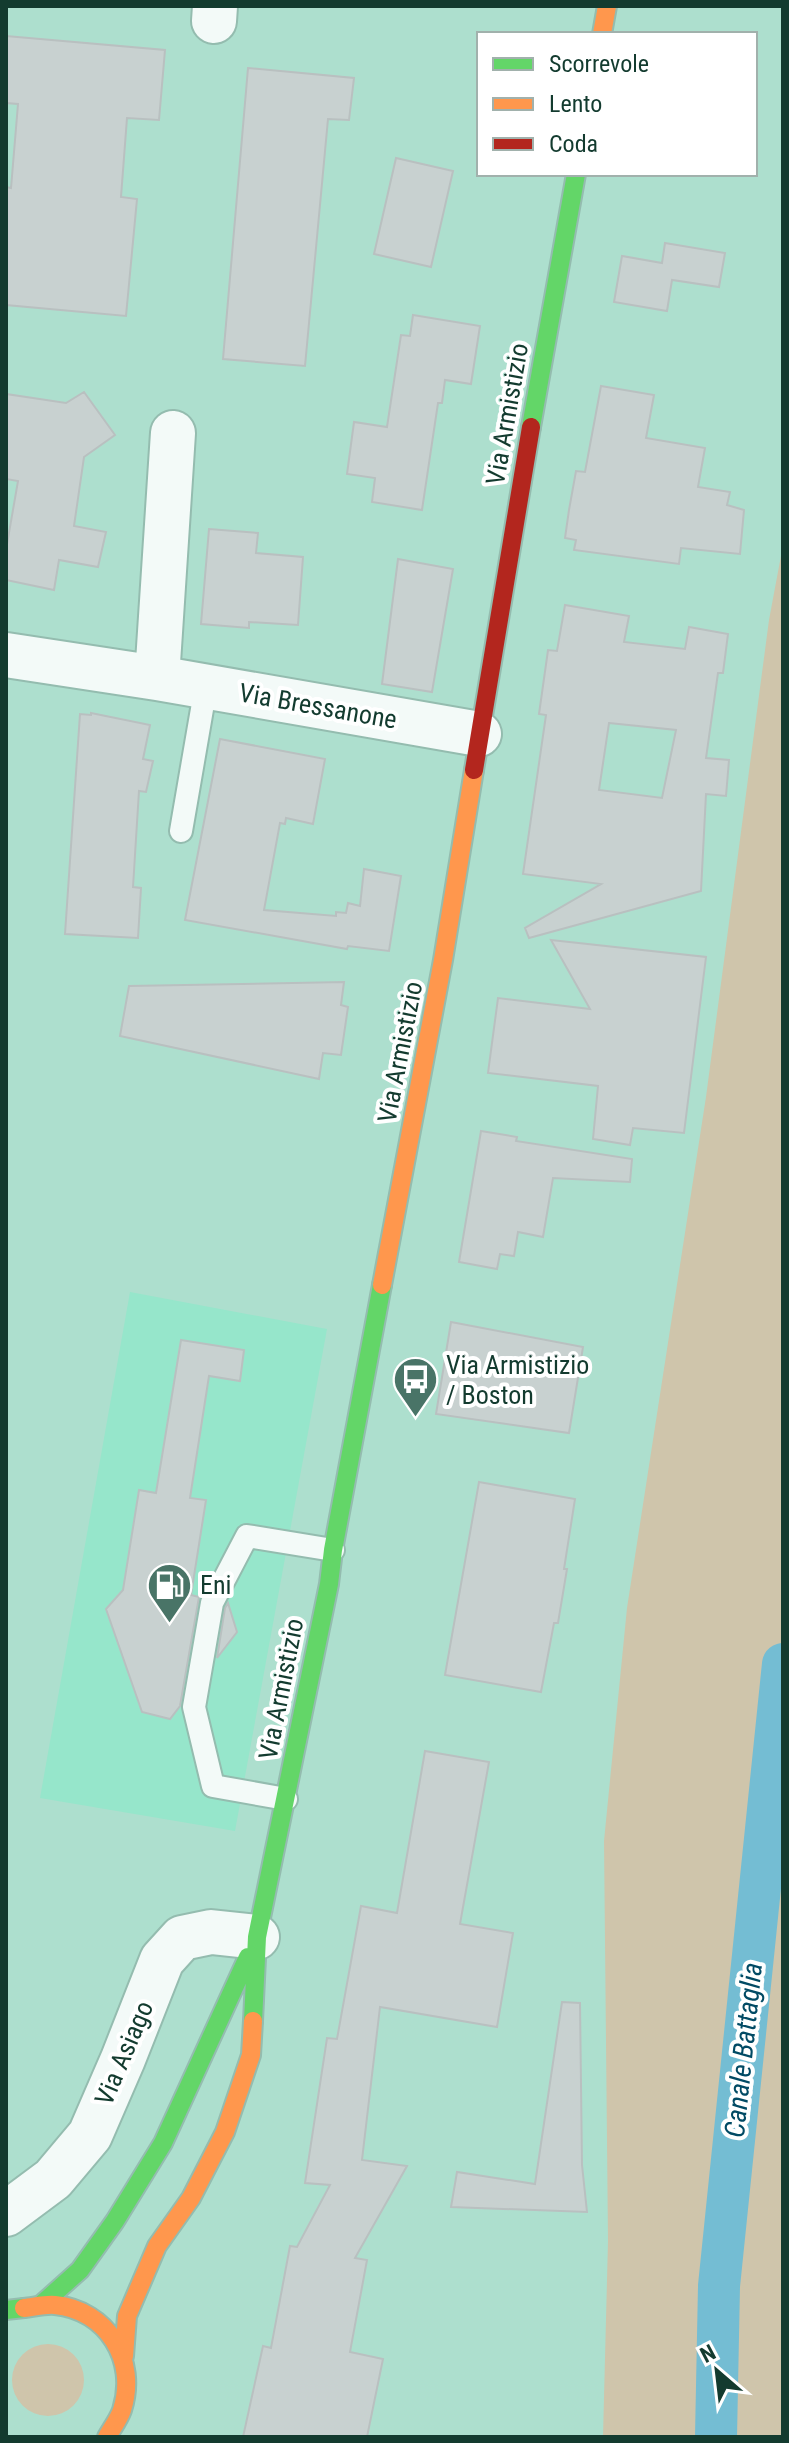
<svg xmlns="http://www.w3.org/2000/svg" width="789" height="2443" viewBox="0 0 789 2443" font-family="'Roboto Condensed',sans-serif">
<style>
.built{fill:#96e6cb}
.green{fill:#cfc5ab}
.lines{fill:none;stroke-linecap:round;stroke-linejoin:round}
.canal{stroke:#74bdd3;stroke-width:42}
.building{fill:#c8d1d0;stroke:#b9c0c0;stroke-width:2;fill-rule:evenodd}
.lane-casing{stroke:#94bcaf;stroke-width:26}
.street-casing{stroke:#94bcaf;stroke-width:48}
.fast-casing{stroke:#94bcaf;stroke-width:22}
.slow-casing{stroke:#94bcaf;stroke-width:22}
.jam-casing{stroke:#94bcaf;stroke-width:22}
.lane{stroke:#f3faf8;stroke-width:22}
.street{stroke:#f3faf8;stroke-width:44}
.fast{stroke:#63d668;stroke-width:18}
.slow{stroke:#ff974d;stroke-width:18}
.jam{stroke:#b3261e;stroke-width:18}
.labels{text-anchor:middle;stroke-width:8;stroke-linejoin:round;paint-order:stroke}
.street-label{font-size:26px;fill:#133b2f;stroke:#fff}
.poi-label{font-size:26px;fill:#133b2f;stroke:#fff;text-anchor:start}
.water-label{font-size:28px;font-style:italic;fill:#014a64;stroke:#fff}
</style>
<rect width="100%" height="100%" fill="#addfce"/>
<path class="built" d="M130 1292 327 1329 235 1831 40 1798Z"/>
<path class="green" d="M783 545V2437H603L608 2241 604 1841 627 1608 706 1097 769 620Z
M12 2380a36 36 0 1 1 72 0a36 36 0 1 1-72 0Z"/>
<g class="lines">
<path class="canal" d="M716 2437 719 2286 783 1664"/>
</g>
<path class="building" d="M6 36 165 50 159 120 127 118 121 197 137 199 126 316 6 305V187L11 188 18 104 6 103Z
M248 68 354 78 349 120 328 119 305 366 223 359Z
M396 158 453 171 431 267 374 254Z
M665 243 725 253 719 287 672 280 667 311 614 302 622 256 662 263Z
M413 315 480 326 471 384 445 380 442 403H438L422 510 372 502 375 478 347 474 354 422 387 427 401 335 410 336Z
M601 386 654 395 646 438 705 448 698 487 730 492 727 505 744 510 740 554 681 548 679 564 574 550 576 540 565 538 569 510 576 471 585 472Z
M84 392 115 435 84 457 74 526 106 532 98 567 59 560 54 590 6 580V550L18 481 6 479V394L66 403Z
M209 529 258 533 256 553 303 557 298 625 249 622V628L201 624Z
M398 559 453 569 432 692 382 684Z
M565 605 629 616 624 642 685 649 689 627 728 634 723 673H718L706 758 729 760 726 796 706 794 701 891 529 938 525 928 601 884 523 874 546 715 539 714 548 650 557 651ZM609 723 676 730 662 798 599 790Z
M91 713 150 725 143 759 153 761 146 792 139 791 133 887 141 888 138 938 65 934 80 714 91 715Z
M220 739 325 759 313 824 286 818 285 824 280 823 264 910 336 916V912L346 913 348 903 360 906 364 869 401 876 389 951 348 946 347 949 185 920Z
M551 940 706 957 684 1133 633 1128 630 1145 593 1139 598 1086 488 1073 498 998 590 1009Z
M344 982 341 1005 348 1007 341 1055 323 1053 319 1079 120 1036 129 986Z
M481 1131 517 1137 516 1141 632 1159 630 1182 553 1178 543 1237 518 1232 514 1256 500 1254 497 1269 459 1262Z
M451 1322 583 1347 569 1433 436 1414Z
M181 1340 244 1350 240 1381 209 1376 190 1498 206 1500 191 1595 199 1597 180 1706 170 1719 142 1712 106 1609 123 1590 139 1490 156 1493Z
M479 1482 575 1499 564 1569H567L558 1623H554L541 1692 445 1675Z
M228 1603 237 1632 217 1658 225 1608Z
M425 1751 489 1762 460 1924 513 1933 497 2027 380 2007 362 2160 407 2166 355 2258 367 2260 350 2352 383 2359 367 2437H243L263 2346 271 2348 290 2246 297 2247 330 2185 305 2183 327 2038 337 2039 361 1906 397 1913Z
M562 2002 580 2003 582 2165 587 2212 451 2207 457 2172 535 2184Z"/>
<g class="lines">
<defs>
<path id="lane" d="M181 831 206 686
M286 1799 213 1786 194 1707 212 1603 247 1536 333 1550"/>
<path id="street" d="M214 21 215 6
M6 655 157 678 479 734
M157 678 173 433
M6 2214 53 2179 90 2135 123 2059 162 1960 182 1938 211 1932 257 1937"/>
<path id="fast" d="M531 427 576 174
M253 2021 257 1937 329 1584 333 1550 382 1285
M42 2304 80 2270 115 2221 163 2143 248 1957
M6 2310 24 2308"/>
<path id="slow" d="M602 34 607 6
M382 1285 443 960 474 770
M24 2308C34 2307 45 2304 55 2305 107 2310 138 2360 122 2410 119 2419 112 2428 107 2437
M124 2356 127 2316 157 2246 191 2198 225 2132 251 2055 253 2021"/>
<path id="jam" d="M474 770 531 427"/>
</defs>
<use href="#lane" class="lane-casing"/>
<use href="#street" class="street-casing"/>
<use href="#fast" class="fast-casing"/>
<use href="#slow" class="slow-casing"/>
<use href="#jam" class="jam-casing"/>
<use href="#lane" class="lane"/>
<use href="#street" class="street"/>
<use href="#fast" class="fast"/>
<use href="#slow" class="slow"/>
<use href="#jam" class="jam"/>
</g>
<defs>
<symbol id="bus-pin" viewBox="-11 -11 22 30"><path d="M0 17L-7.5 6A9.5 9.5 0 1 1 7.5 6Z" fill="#497467" stroke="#fff"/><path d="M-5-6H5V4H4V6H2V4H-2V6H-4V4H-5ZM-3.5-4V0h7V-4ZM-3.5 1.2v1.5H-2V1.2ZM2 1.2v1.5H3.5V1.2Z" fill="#fff"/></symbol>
<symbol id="fuel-pin" viewBox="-11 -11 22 30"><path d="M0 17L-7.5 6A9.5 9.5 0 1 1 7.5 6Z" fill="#497467" stroke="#fff"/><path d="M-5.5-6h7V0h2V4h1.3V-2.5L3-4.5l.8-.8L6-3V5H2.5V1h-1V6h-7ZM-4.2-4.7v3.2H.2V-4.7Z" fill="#fff"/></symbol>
</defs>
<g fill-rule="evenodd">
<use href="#bus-pin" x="390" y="1354" width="51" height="69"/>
<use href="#fuel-pin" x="144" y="1560" width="51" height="69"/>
</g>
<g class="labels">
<g class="street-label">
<text transform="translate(507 414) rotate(-80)" y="9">Via Armistizio</text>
<text transform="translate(318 706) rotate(10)" y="9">Via Bressanone</text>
<text transform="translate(400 1052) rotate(-79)" y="9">Via Armistizio</text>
<text transform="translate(281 1689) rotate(-79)" y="9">Via Armistizio</text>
<text transform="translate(124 2053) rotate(-67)" y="9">Via Asiago</text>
</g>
<g class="poi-label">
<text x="446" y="1374">Via Armistizio<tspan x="446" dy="30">/ Boston</tspan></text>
<text x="200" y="1594">Eni</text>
</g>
<g class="water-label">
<text transform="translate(743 2050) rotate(-84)" y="10">Canale Battaglia</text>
</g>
</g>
<rect width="789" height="2443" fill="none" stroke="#133b2f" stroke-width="16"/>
<rect x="477" y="32" width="280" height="144" fill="#ffffff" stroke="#a1b1ac" stroke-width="2"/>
<rect x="493" y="58" width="40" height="12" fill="#63d668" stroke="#a1b1ac" stroke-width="2"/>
<text x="549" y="72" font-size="24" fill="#133b2f">Scorrevole</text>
<rect x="493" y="98" width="40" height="12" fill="#ff974d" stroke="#a1b1ac" stroke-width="2"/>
<text x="549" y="112" font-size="24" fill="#133b2f">Lento</text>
<rect x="493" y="138" width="40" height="12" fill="#b3261e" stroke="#a1b1ac" stroke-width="2"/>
<text x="549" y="152" font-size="24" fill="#133b2f">Coda</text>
<g transform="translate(717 2371) rotate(332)" stroke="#ffffff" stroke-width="6" paint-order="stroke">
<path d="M0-6L14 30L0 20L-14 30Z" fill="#133b2f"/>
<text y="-12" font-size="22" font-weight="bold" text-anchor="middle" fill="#133b2f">N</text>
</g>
</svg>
